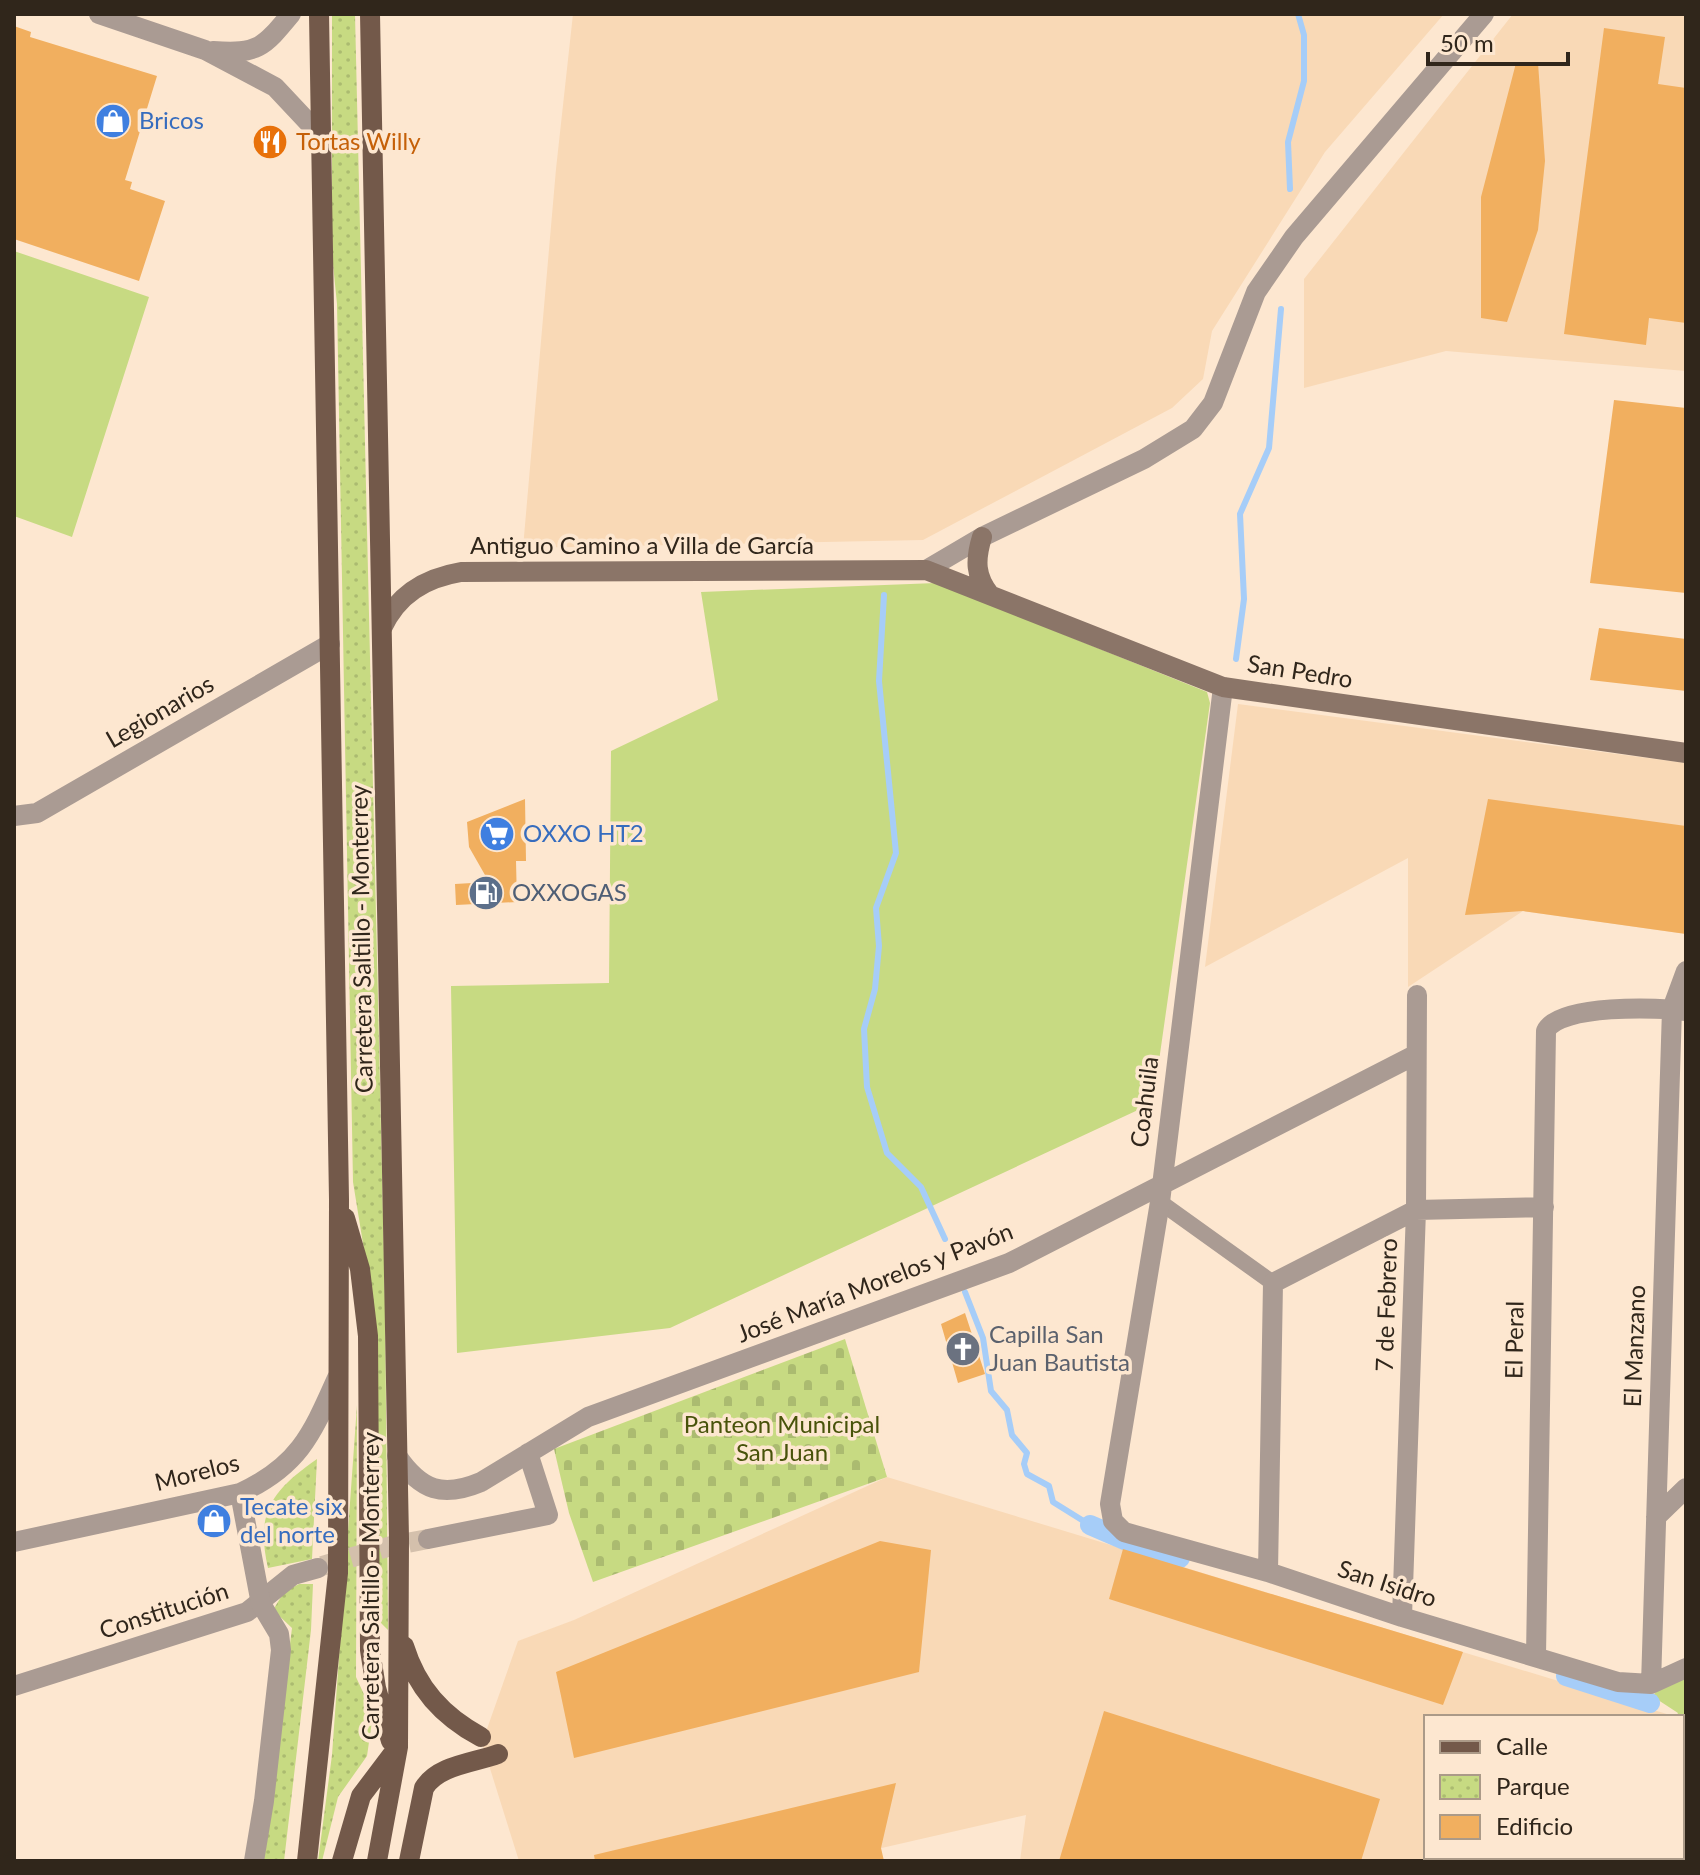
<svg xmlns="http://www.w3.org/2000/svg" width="1700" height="1875" viewBox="0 0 1700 1875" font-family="Lato,sans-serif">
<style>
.built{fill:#f9d9b6}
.green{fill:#c7da82}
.cemetery{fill:url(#cemetery-stones)}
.park{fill:url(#park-dots)}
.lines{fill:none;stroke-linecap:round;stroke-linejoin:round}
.stream{stroke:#a6cdf8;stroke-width:6}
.canal{stroke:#a6cdf8;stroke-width:20}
.building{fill:#f1af5f}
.minor-tunnel{stroke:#d4c0ac;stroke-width:20;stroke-dasharray:20 10;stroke-linecap:butt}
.pedestrian{stroke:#aa9b93;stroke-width:16}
.minor{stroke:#aa9b93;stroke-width:20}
.tertiary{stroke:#aa9b93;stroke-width:20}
.secondary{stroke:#8b7568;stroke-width:20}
.primary{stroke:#73594a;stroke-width:20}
.rail-casing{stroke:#9f8e7d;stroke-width:9}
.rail{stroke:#fde7d0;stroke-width:6;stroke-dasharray:18;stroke-linecap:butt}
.labels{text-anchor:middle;stroke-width:7;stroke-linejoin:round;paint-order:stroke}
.shop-label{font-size:24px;fill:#366cbe;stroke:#fde7d0;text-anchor:start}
.food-label{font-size:24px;fill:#c56008;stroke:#fde7d0;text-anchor:start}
.street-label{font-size:24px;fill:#30261b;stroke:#fde7d0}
.service-label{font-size:24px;fill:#4e5e75;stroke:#fde7d0;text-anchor:start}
.worship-label{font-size:24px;fill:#5b616d;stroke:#fde7d0;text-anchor:start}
.park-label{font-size:24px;fill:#48530a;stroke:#fde7d0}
</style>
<defs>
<pattern id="cemetery-stones" width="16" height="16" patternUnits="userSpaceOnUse" patternTransform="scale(2)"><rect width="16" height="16" fill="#c7da82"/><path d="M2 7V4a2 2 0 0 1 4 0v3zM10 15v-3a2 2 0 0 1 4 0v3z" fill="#abbb70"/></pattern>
<pattern id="park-dots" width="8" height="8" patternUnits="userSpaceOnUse" patternTransform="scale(2)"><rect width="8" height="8" fill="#c7da82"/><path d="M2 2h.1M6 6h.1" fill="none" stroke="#abbb70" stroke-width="1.8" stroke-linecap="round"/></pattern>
</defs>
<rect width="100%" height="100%" fill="#fde7d0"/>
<path class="built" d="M573 14H1444L1325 152 1212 331 1203 379 1172 408 923 540 523 548 556 169Z
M1513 14H1686V371L1446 351 1304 388V279Z
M1238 704 1686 763V934L1523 911 1408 987V858L1205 967Z
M887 1477 1670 1715 1426 1717V1857H1571L1568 1861H1020L1026 1815 825 1861H519L482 1743 518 1641 574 1620Z"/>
<path class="green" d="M14 251 149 297 72 537 14 516Z
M936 583 1207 692 1210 703 1153 1103 670 1328 457 1353 451 986 609 983 611 751 718 700 701 592Z
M1681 1669 1686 1675V1747L1682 1753V1717H1676L1678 1713 1652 1696Z"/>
<path class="cemetery" d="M845 1339 887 1477 593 1582 569 1513 554 1449Z"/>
<path class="park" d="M332 14H355L385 1301 388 1630 379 1621 373 1305 353 1182 337 304 332 254Z
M357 1405 356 1677 373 1714 367 1756 338 1797 322 1861H318L332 1755Z
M317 1459 312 1559 268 1568C255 1511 273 1490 317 1459Z
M299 1584H313L311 1630 284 1861H263L292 1628 273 1610 284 1592Z"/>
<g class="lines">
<path class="stream" d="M1290 189 1288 142 1304 81V35L1298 14
M884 595 879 681 896 853 876 908 879 946 875 989 864 1029 867 1087 887 1153 921 1187 945 1239
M1236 659 1244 599 1240 514 1269 448 1281 309
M965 1292 983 1338 991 1391 1007 1410 1012 1435 1027 1453 1024 1464 1027 1474 1049 1486 1053 1502 1090 1525"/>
<path class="canal" d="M1090 1525 1141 1547 1180 1558
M1566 1676 1650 1703"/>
</g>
<path class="building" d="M14 26 31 32 30 37 157 76 125 180 132 182 130 189 165 201 139 281 14 239Z
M1604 28 1665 37 1658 84 1686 88V323L1649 318 1646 345 1564 334Z
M1516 63H1538L1545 161 1538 230 1507 322 1481 318V197Z
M1614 400 1686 408V593L1590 583Z
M1599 628 1686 639V691L1590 680Z
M525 799 526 861H516L517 902 456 905 455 884 489 882 469 847 467 822Z
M1488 799 1686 826V934L1523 911 1465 915Z
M965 1313 985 1374 958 1383 941 1324Z
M880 1541 931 1550 919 1672 574 1758 556 1672Z
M1123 1549 1463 1652 1443 1705 1109 1599Z
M1104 1711 1380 1799 1361 1861H1059Z
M896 1783 881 1848 884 1861H595L594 1855Z"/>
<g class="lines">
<path class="minor-tunnel" d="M322 1566 391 1546 428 1539"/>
<path class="pedestrian" d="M1160 1202 1273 1283"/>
<path class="minor" d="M99 14 205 50 275 87 321 136
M213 51C258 54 263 48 291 14
M1223 687 1160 1202 1110 1504 1113 1521 1124 1532 1268 1572 1402 1617 1618 1682 1651 1684 1686 1668
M14 816 37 813 330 644
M397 1456C421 1491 443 1498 481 1482L588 1417 1009 1263 1415 1055
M1656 1517 1686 1488
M428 1539 548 1515 528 1453
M1268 1572 1273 1283 1416 1210 1544 1207
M1402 1617 1416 1210 1417 995
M1536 1656 1546 1031C1558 1004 1660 1007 1686 1011
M1651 1684 1672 1009 1686 971
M14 1686 247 1612 293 1575 318 1568"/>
<path class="tertiary" d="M926 570 982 537 1144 459 1193 429 1213 403 1256 292 1294 237 1484 14
M240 1493 261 1604 279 1634 281 1650 264 1801 254 1861
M14 1542 240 1493C299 1466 312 1434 337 1378"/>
<path class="secondary" d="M982 537C975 560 975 576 990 595
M382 628C398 594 425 578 461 572L926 570 1223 687 1686 753"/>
<path class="primary" d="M370 14 399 1539 398 1747 377 1861
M345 1218 360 1269 368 1336 370 1650 376 1688 391 1741
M404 1646C417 1688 442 1716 481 1737
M307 1861 338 1573 339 1199 319 14
M342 1861 361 1796 398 1747
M409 1861 424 1788C438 1765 474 1763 498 1754"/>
<defs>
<path id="rail" d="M1682 1776 1686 1771
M1624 1861 1626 1857"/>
</defs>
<use href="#rail" class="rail-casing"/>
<use href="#rail" class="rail"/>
</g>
<defs>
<symbol id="shop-disc" viewBox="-11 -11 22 22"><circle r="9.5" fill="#3f7fe0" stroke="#fde7d0"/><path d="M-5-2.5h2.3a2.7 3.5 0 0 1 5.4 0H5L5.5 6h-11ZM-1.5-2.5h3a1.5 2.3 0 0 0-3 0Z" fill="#fff"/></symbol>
<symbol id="restaurant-disc" viewBox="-11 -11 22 22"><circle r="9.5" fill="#e8710a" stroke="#fde7d0"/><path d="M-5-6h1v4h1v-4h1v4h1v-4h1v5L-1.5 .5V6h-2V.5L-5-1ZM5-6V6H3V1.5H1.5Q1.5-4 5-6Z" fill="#fff"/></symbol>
<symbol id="supermarket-disc" viewBox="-11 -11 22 22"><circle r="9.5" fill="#3f7fe0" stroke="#fde7d0"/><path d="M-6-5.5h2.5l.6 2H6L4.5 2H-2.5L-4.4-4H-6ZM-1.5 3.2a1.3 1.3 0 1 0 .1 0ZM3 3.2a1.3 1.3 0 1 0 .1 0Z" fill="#fff"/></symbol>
<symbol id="fuel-disc" viewBox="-11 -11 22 22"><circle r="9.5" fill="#5c6f8a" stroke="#fde7d0"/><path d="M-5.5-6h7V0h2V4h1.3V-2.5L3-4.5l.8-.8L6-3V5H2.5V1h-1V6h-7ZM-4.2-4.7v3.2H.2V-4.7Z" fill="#fff"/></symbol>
<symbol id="church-disc" viewBox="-11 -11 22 22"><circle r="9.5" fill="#6b7280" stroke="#fde7d0"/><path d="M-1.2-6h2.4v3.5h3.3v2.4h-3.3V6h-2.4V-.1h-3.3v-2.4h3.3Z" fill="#fff"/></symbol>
</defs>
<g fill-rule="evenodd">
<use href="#shop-disc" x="93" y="101" width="40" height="40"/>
<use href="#restaurant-disc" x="250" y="122" width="40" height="40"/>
<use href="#supermarket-disc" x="477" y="814" width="40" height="40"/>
<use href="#fuel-disc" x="466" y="873" width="40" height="40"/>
<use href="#church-disc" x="943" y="1329" width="40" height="40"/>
<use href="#shop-disc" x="194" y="1501" width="40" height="40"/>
</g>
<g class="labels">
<g class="shop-label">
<text x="139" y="129">Bricos</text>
<text x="523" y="842">OXXO HT2</text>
<text x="240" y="1515">Tecate six<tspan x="240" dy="28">del norte</tspan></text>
</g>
<g class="food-label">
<text x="296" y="150">Tortas Willy</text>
</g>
<g class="street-label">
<text x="642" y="554">Antiguo Camino a Villa de García</text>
<text transform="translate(1300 672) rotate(9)" y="8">San Pedro</text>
<text transform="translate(160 712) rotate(-30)" y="8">Legionarios</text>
<text transform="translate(362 939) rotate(-91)" y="8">Carretera Saltillo - Monterrey</text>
<text transform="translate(1145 1102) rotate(-83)" y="8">Coahuila</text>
<text transform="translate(875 1283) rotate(-21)" y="8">José María Morelos y Pavón</text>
<text transform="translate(1387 1305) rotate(-88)" y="8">7 de Febrero</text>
<text transform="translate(1515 1340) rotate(-89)" y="8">El Peral</text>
<text transform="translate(1635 1346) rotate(-88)" y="8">El Manzano</text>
<text transform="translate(197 1473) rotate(-14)" y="8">Morelos</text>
<text transform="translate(1387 1584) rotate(18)" y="8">San Isidro</text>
<text transform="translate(371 1586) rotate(-90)" y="8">Carretera Saltillo - Monterrey</text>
<text transform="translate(164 1611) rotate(-18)" y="8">Constitución</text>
</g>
<g class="service-label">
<text x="512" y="901">OXXOGAS</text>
</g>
<g class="worship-label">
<text x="989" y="1343">Capilla San<tspan x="989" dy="28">Juan Bautista</tspan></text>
</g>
<g class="park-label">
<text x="782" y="1433">Panteon Municipal<tspan x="782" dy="28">San Juan</tspan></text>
</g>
</g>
<rect width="1700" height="1875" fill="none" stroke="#30261b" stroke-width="32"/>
<rect x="1424" y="1715" width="260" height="144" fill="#fde7d0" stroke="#ab9a88" stroke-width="2"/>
<rect x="1440" y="1741" width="40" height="12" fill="#73594a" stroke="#ab9a88" stroke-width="2"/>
<text x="1496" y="1755" font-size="24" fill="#30261b">Calle</text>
<rect x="1440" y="1775" width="40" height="24" fill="url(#park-dots)" stroke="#ab9a88" stroke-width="2"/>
<text x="1496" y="1795" font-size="24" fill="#30261b">Parque</text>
<rect x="1440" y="1815" width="40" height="24" fill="#f1af5f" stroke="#ab9a88" stroke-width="2"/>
<text x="1496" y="1835" font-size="24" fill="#30261b">Edificio</text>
<path d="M1428 52v12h140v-12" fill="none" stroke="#30261b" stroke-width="4"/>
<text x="1440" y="52" font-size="24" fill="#30261b" stroke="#fde7d0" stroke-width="6" paint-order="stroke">50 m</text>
</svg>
